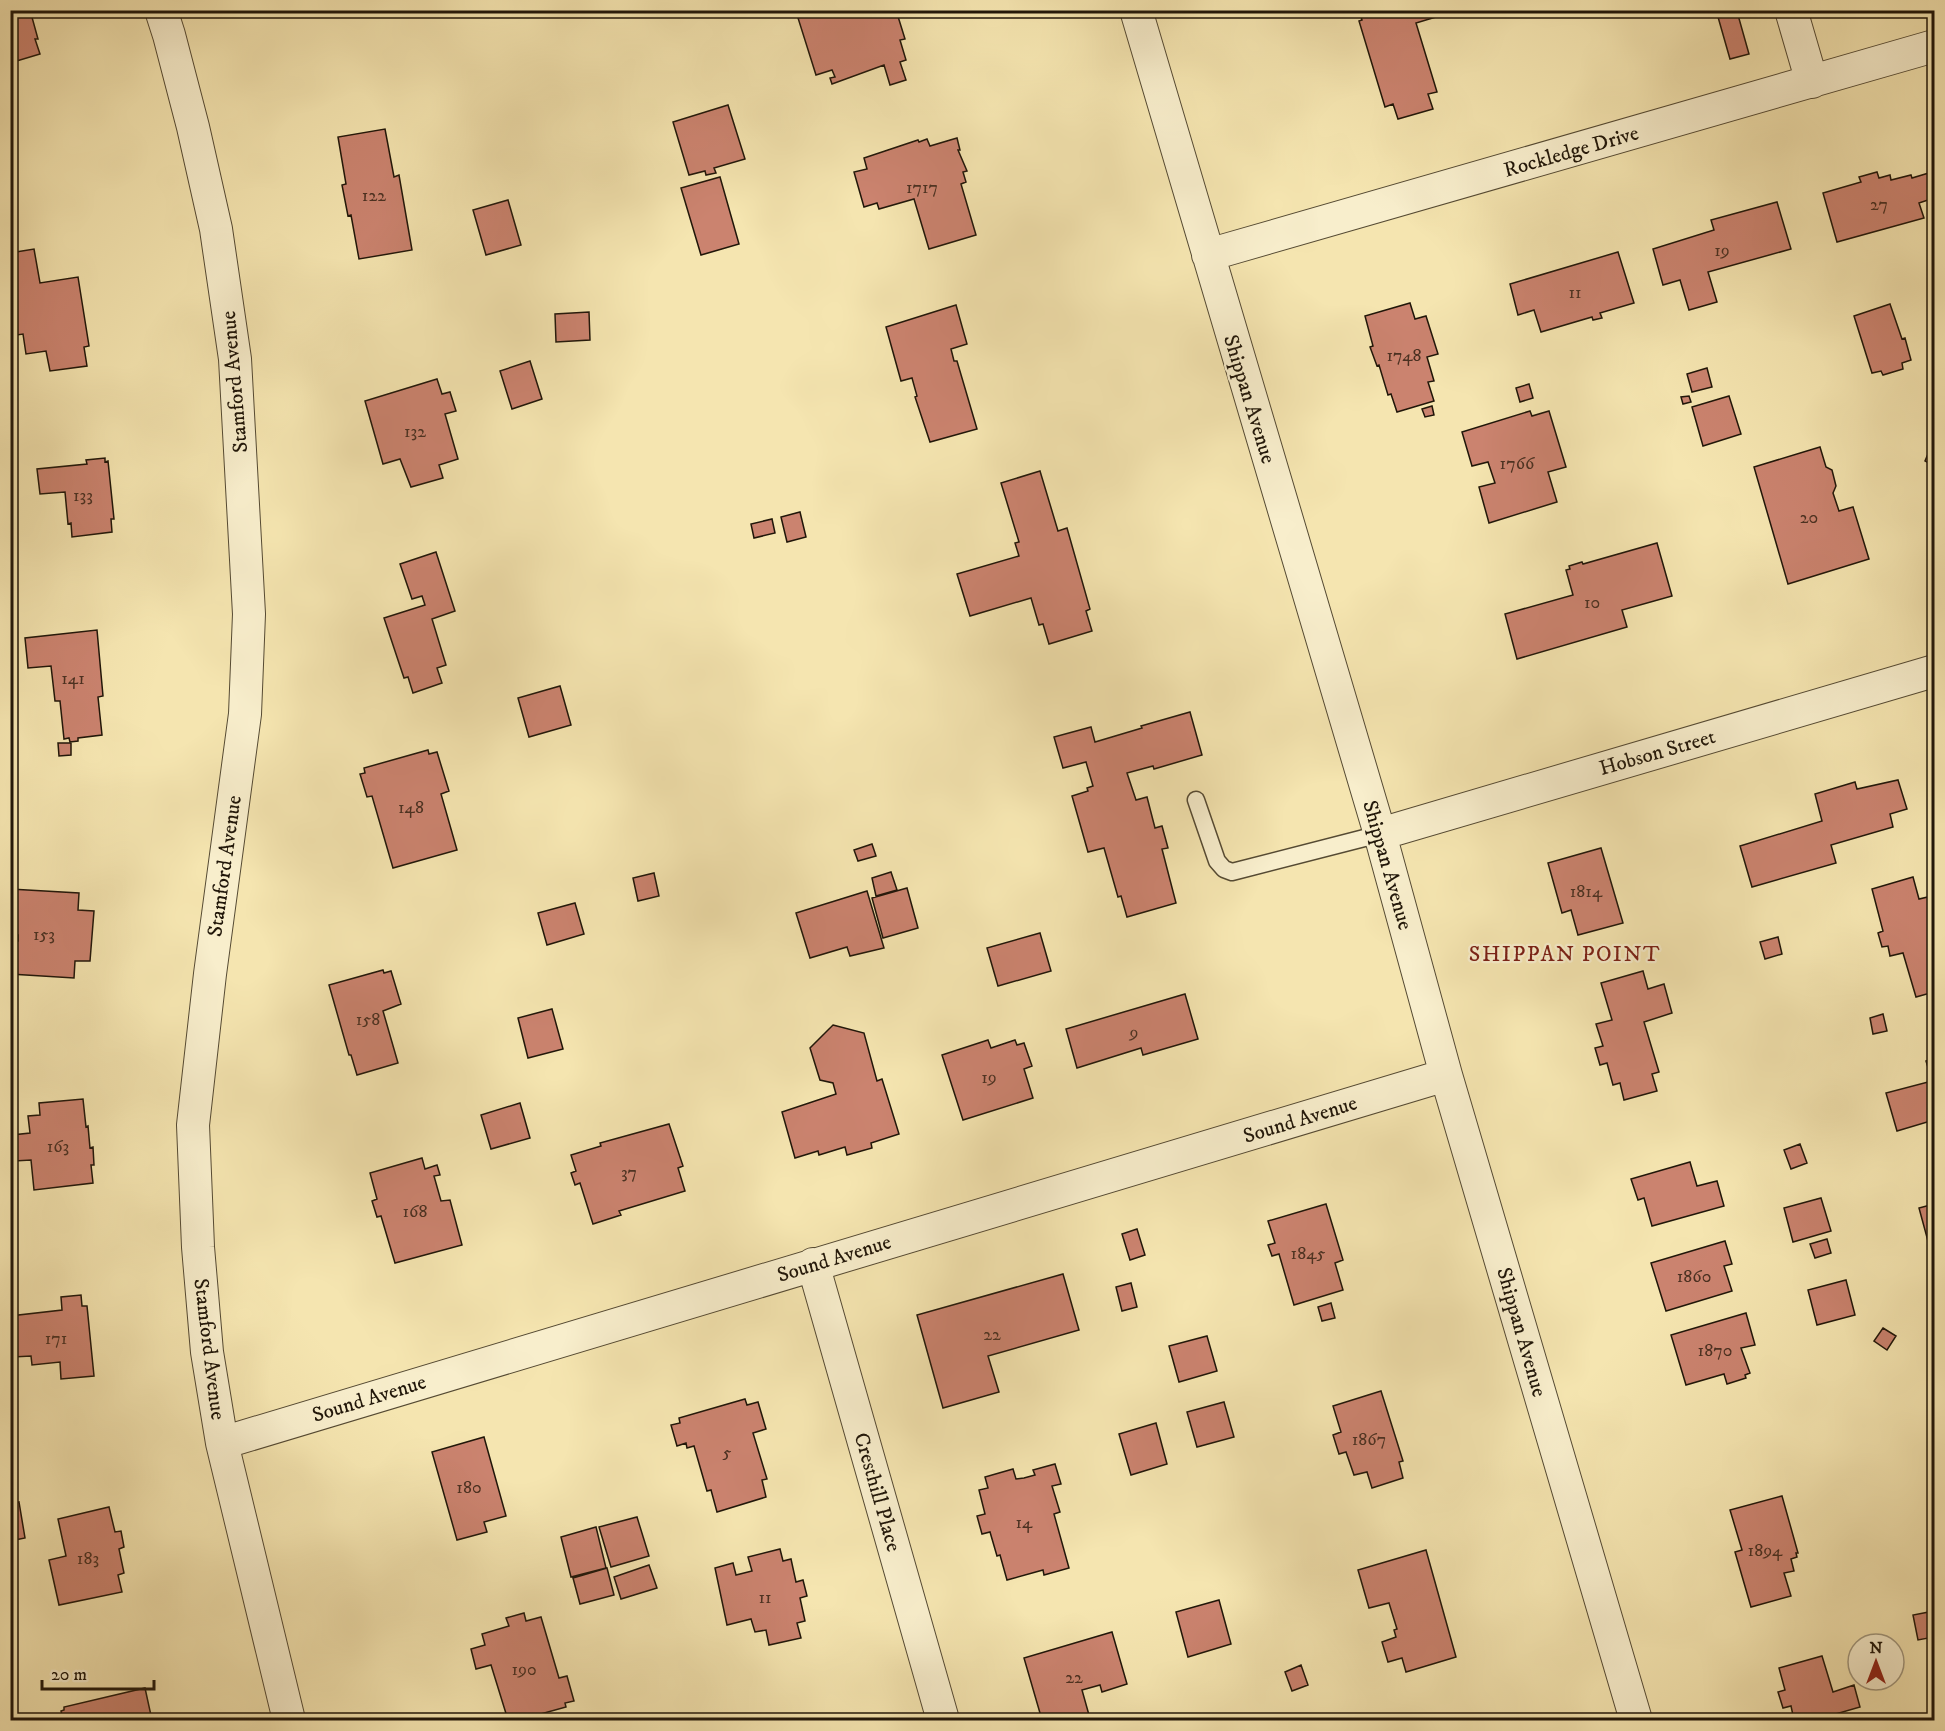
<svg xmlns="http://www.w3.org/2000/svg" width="1945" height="1731" viewBox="0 0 1945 1731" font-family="'IM FELL DW Pica',serif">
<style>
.building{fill:#cb836f;stroke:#201609;stroke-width:1.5}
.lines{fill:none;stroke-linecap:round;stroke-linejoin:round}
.lane-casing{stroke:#554a33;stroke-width:19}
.street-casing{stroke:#554a33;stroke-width:34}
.lane{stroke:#f8eecc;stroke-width:16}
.street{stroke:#f8eecc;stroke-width:32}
.labels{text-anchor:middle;stroke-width:4.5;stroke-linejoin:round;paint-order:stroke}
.number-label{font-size:18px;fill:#4b3122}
.street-label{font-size:21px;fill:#201609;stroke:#f8eecc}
.neighbourhood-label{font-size:22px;letter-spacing:1.5px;fill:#7a1f14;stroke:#f8eecc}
</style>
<rect width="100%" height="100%" fill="#f5e5b0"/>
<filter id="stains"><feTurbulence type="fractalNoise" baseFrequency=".00333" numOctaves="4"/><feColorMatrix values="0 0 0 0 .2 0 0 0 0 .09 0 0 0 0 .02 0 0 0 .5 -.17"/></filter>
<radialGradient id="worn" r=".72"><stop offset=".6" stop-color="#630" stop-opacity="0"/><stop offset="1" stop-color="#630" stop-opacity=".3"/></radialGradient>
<path class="building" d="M10 10H30L38 39H35L40 54 10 63Z
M798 10H896L905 39 900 40 906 60 900 62 906 80 890 85 884 65 832 84 830 78 835 77 832 70 816 75 798 18 800 17Z
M1359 10H1445L1446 14 1416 23 1437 92 1428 94 1433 109 1398 119 1393 104 1385 107 1359 21 1362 20Z
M1716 10H1740L1741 14 1738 15 1749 54 1730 59Z
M728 105 745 159 714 168 716 173 706 175 705 171 689 175 673 122Z
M385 129 394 177 399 175 412 250 359 259 351 215 348 216 342 185 346 184 338 137Z
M957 138 960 150H958L967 171 963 172 966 182 961 184 976 235 929 249 914 199 879 209 877 203 864 207 854 172 867 169 864 158 918 140 919 142 927 139 930 146Z
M1877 172 1879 178 1890 175 1891 180 1911 175 1912 178 1932 172 1934 181V198L1919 203 1924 218 1837 242 1823 193 1861 182 1859 177Z
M720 177 739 244 701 255 681 188Z
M508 200 521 245 486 255 473 210Z
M1777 202 1791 249 1708 272 1717 302 1689 310 1680 280 1663 285 1653 249 1714 230 1711 220Z
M34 249 40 283 78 277 89 346 84 347 87 366 50 371 46 351 26 354 23 334 10 336V253Z
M1618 252 1634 303 1600 313 1602 318 1593 320 1592 317 1541 332 1534 310 1518 315 1510 284Z
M1410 303 1415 319 1426 316 1438 354 1427 357 1434 381 1428 382 1434 401 1397 412 1391 394 1388 395 1379 365 1377 366 1370 347 1373 346 1365 316Z
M1890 304 1902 339 1905 338 1911 360 1902 363 1903 369 1883 375 1881 371 1872 373 1854 316Z
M956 305 967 344 951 349 954 361H957L977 429 930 442 915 397 917 396 912 378 901 381 886 327Z
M589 312 590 340 556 342 555 314Z
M530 361 542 399 512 409 500 371Z
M1707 368 1712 387 1692 392 1687 374Z
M437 379 442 394 450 392 456 411 445 414 458 459 439 465 443 478 411 487 400 459 383 464 365 401Z
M1529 384 1533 398 1520 402 1516 388Z
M1689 396 1691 402 1683 404 1681 397Z
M1729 396 1741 434 1703 446 1692 407Z
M1432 406 1434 415 1425 417 1422 409Z
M1530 411 1532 416 1549 411 1566 467 1548 472 1557 502 1489 523 1479 487 1495 483 1488 462 1472 466 1462 432Z
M1934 440V466L1925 461Z
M1820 447 1826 467 1832 470 1836 486 1833 493 1839 511 1853 507 1869 559 1788 584 1754 467Z
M105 458V462L108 461 114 519H111L112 532 72 537 71 523 68 524 65 492 40 494 37 469 87 464 86 460Z
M1040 471 1058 531 1067 528 1090 609 1086 611 1092 631 1049 644 1043 624 1039 625 1031 598 970 616 957 574 1019 556 1015 543 1019 542 1001 483Z
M800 512 806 537 787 542 781 517Z
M772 519 775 533 754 538 751 524Z
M1657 543 1672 596 1622 610 1627 627 1517 659 1505 614 1573 595 1566 570 1570 569 1569 566 1582 562 1583 564Z
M436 552 455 611 432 619 446 665 437 668 442 683 413 693 408 677 404 678 384 618 425 605 422 596 412 599 400 564Z
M97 630 103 696 98 697 102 735 78 738V741L70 742 69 738 64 739 60 701H55L51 666 28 668 25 638Z
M560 686 571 725 529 737 518 698Z
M1190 712 1202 755 1154 769 1153 766 1127 773 1136 800 1147 797 1155 828 1162 826 1168 848 1162 849 1176 903 1127 917 1121 896 1118 897 1104 848 1088 852 1072 796 1088 791 1087 788 1093 786 1086 762 1063 768 1054 737 1091 727 1095 742 1142 728 1141 726Z
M58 743H71V755L59 756Z
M428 750 429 754 437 752 449 791 441 794 457 850 393 868 372 796 367 797 360 774 365 773 364 768Z
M1898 780 1907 809 1890 814 1893 827 1831 845 1836 863 1752 887 1740 846 1822 821 1815 794 1855 782 1857 789Z
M872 844 876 856 858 861 854 850Z
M1601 848 1623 923 1578 935 1571 910 1562 913 1548 863Z
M891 872 897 890 876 896 872 878Z
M654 873 659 896 638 901 633 878Z
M1913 877 1919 899 1932 896 1934 906V992L1916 997 1903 953 1890 956 1888 946 1882 947 1878 933 1883 931 1872 889Z
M907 888 918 928 883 938 872 898Z
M10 889 79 893 78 910 94 911 90 961H75L74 978 10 974V940L18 941V935L10 934Z
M867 891 884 948 850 956 847 947 810 958 796 913Z
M575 903 584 934 547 945 538 913Z
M1040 933 1051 971 998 986 987 948Z
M1778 937 1782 954 1765 959 1760 942Z
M383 970 384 973 391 971 401 1004 383 1011 398 1063 357 1075 351 1055H349L329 985Z
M1643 971 1648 989 1664 984 1672 1013 1644 1022 1659 1072 1652 1074 1657 1091 1624 1100 1620 1083 1613 1085 1607 1063 1600 1065 1595 1048 1603 1046 1596 1024 1612 1020 1601 983Z
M1185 994 1198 1039 1143 1055 1141 1048 1077 1068 1066 1029Z
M552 1009 563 1049 528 1058 518 1018Z
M1883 1014 1887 1031 1873 1034 1870 1018Z
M833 1025 864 1033 877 1081 882 1079 899 1134 871 1143 872 1148 847 1155 845 1147 819 1155 818 1151 795 1158 782 1112 836 1094 833 1083 820 1080 810 1048Z
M988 1040 991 1048 1015 1040 1017 1045 1024 1043 1032 1066 1024 1069 1033 1098 963 1120 942 1055Z
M1934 1058V1120L1897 1131 1886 1093 1932 1081 1926 1061Z
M83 1099 86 1127 88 1126 90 1148 93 1147 94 1165H91L93 1183 34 1190 31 1160 14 1161 12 1135 30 1133 28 1116 40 1115 39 1103Z
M520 1103 530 1138 491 1149 481 1115Z
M669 1124 683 1166 678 1168 685 1191 619 1211 621 1215 593 1224 580 1183 575 1185 571 1173 576 1171 571 1155 601 1146 600 1143Z
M1800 1144 1807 1163 1791 1169 1784 1150Z
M422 1158 425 1169 437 1165 440 1175 434 1176 441 1201 450 1200 462 1245 395 1263 381 1216 377 1217 372 1201 377 1199 370 1173Z
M1690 1162 1697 1186 1717 1181 1724 1206 1652 1226 1644 1198 1638 1200 1631 1179Z
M1821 1198 1831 1231 1793 1242 1784 1208Z
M1326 1204 1343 1260 1335 1263 1343 1290 1294 1305 1279 1254 1272 1256 1268 1245 1275 1243 1268 1221Z
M1934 1204V1244L1929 1245 1919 1208Z
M1137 1229 1145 1255 1130 1260 1122 1234Z
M1827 1239 1831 1253 1815 1258 1810 1244Z
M1725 1241 1732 1264 1724 1266 1732 1291 1666 1311 1651 1263Z
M1063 1274 1079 1330 988 1356 999 1392 943 1408 917 1315Z
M1846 1280 1855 1315 1817 1325 1808 1290Z
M1131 1283 1137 1307 1122 1311 1116 1287Z
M81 1295 82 1306H87L94 1376 61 1379 60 1362 32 1365 31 1356 13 1357 10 1316 62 1310 61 1297Z
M1331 1303 1335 1318 1322 1321 1318 1307Z
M1746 1313 1755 1345 1741 1348 1750 1373 1745 1375 1746 1378 1727 1384 1724 1374 1686 1385 1671 1335Z
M1883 1328 1896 1336 1887 1350 1874 1341Z
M1207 1336 1217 1371 1179 1382 1169 1346Z
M1381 1391 1403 1461 1399 1462 1403 1478 1372 1488 1367 1472 1354 1475 1346 1452 1339 1454 1333 1435 1341 1432 1333 1406Z
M745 1399 747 1405 758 1402 766 1429 753 1433 767 1479 762 1480 766 1497 717 1512 711 1490 707 1491 694 1446 687 1448 686 1443 677 1446 671 1425 680 1423 679 1418Z
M1224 1402 1234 1437 1197 1447 1187 1412Z
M1156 1423 1167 1464 1131 1475 1119 1434Z
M484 1437 506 1516 484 1522 487 1532 457 1540 432 1452Z
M1055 1464 1061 1484 1052 1486 1060 1512 1054 1514 1069 1568 1044 1575 1043 1570 1007 1580 1000 1555 997 1556 990 1532 982 1534 977 1516 985 1514 979 1490 988 1488 985 1477 1013 1469 1016 1479 1024 1478 1035 1475 1033 1470Z
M1782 1496 1798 1553H1796L1797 1557 1791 1559 1794 1571 1784 1573 1791 1596 1751 1607 1735 1552 1742 1550 1730 1510Z
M19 1502 25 1538 10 1541V1504Z
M109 1507 115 1532 121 1531 124 1547 119 1549 124 1573 118 1575 122 1592 59 1605 49 1560 66 1556 58 1519Z
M637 1517 649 1556 611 1567 599 1527Z
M596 1527 606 1568 571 1577 561 1537Z
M780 1549 783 1561 791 1559 796 1582 803 1580 807 1596 800 1598 805 1621 797 1623 801 1638 769 1645 766 1630 755 1632 751 1619 727 1625 715 1568 733 1563 736 1575 752 1571 748 1557Z
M1426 1550 1456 1657 1406 1672 1402 1658 1388 1662 1382 1642 1396 1637 1394 1630 1397 1629 1389 1603 1369 1608 1358 1570Z
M649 1565 657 1588 621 1599 614 1577Z
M607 1568 614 1595 580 1604 573 1578Z
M1219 1600 1231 1644 1188 1657 1176 1612Z
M1934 1611V1637L1918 1640 1913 1615Z
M524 1613 526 1621 541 1617 559 1678 567 1676 574 1701 565 1703 566 1707 519 1720H508L491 1665 476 1669 471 1649 485 1645 482 1634 509 1626 506 1618Z
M1112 1632 1127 1684 1102 1692 1100 1685 1082 1690 1089 1715 1071 1720H1042L1024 1658Z
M1822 1656 1833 1692 1854 1685 1860 1707 1815 1720H1794L1791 1706 1783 1708 1778 1692 1785 1690 1779 1668Z
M1301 1665 1308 1685 1292 1691 1285 1672Z
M145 1688 152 1720H63L61 1711 64 1710V1707Z"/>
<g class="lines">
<defs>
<path id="lane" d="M1196 800 1217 861 1224 869 1232 872 1380 834"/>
<path id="street" d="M161 10 169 35 193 127 216 229 235 359 249 614 245 714 210 974 193 1125 198 1247 207 1352 222 1443 289 1720
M1136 10 1380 834 1446 1075 1636 1720
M1791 10 1812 82
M1208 255 1934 46
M1380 834 1934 671
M813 1264 943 1720
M222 1443 1446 1075"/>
</defs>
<use href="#lane" class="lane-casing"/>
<use href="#street" class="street-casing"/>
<use href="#lane" class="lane"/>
<use href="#street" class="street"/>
</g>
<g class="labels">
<g class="number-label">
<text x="922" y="193">1717</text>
<text x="374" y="201">122</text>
<text x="1879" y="210">27</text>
<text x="1722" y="256">19</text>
<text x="1575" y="298">11</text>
<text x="1404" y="361">1748</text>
<text x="415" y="437">132</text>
<text x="1517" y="469">1766</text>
<text x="83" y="501">133</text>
<text x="1809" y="523">20</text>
<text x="1592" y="608">10</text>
<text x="73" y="684">141</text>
<text x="411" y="813">148</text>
<text x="1586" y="897">1814</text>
<text x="44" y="940">153</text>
<text x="368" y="1025">158</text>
<text x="1134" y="1038">9</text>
<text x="989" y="1083">19</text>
<text x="58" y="1152">163</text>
<text x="629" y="1178">37</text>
<text x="415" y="1217">168</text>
<text x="1308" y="1259">1845</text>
<text x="1694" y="1282">1860</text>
<text x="992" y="1340">22</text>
<text x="56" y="1344">171</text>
<text x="1715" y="1356">1870</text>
<text x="1369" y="1445">1867</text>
<text x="727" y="1458">5</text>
<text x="469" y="1493">180</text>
<text x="1024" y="1528">14</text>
<text x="1765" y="1556">1894</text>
<text x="88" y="1564">183</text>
<text x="765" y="1603">11</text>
<text x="524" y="1675">190</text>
<text x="1074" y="1683">22</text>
</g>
<g class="street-label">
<text transform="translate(1571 151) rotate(-16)" y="7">Rockledge Drive</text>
<text transform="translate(234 382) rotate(-95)" y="7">Stamford Avenue</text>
<text transform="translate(1250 399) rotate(73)" y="7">Shippan Avenue</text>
<text transform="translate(1657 752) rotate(-16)" y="7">Hobson Street</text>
<text transform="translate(1388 865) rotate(74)" y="7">Shippan Avenue</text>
<text transform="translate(224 866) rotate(-82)" y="7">Stamford Avenue</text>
<text transform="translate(1300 1119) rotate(-17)" y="7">Sound Avenue</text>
<text transform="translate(834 1258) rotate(-17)" y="7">Sound Avenue</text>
<text transform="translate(1522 1332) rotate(74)" y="7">Shippan Avenue</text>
<text transform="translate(210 1349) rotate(83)" y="7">Stamford Avenue</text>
<text transform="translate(369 1398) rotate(-17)" y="7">Sound Avenue</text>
<text transform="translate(878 1492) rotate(74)" y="7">Cresthill Place</text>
</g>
<g class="neighbourhood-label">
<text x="1565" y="961">SHIPPAN POINT</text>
</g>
</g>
<rect width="1945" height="1731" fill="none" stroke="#f5e5b0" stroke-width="36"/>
<rect x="12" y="12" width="1921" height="1707" fill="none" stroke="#201609" stroke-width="3"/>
<rect x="18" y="18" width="1909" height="1695" fill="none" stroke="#201609" stroke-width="1.5"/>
<g transform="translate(1876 1662)"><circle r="28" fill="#f8eecc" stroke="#a2987e" stroke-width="1.5"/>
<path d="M0-4.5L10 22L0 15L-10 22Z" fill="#8f2418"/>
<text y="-9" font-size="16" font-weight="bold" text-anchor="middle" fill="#201609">N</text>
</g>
<path d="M42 1680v9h112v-9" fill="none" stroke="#201609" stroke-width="3"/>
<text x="51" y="1680" font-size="18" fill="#201609" stroke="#f8eecc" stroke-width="4.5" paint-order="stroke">20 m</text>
<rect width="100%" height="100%" filter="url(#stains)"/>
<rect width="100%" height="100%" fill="url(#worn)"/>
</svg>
